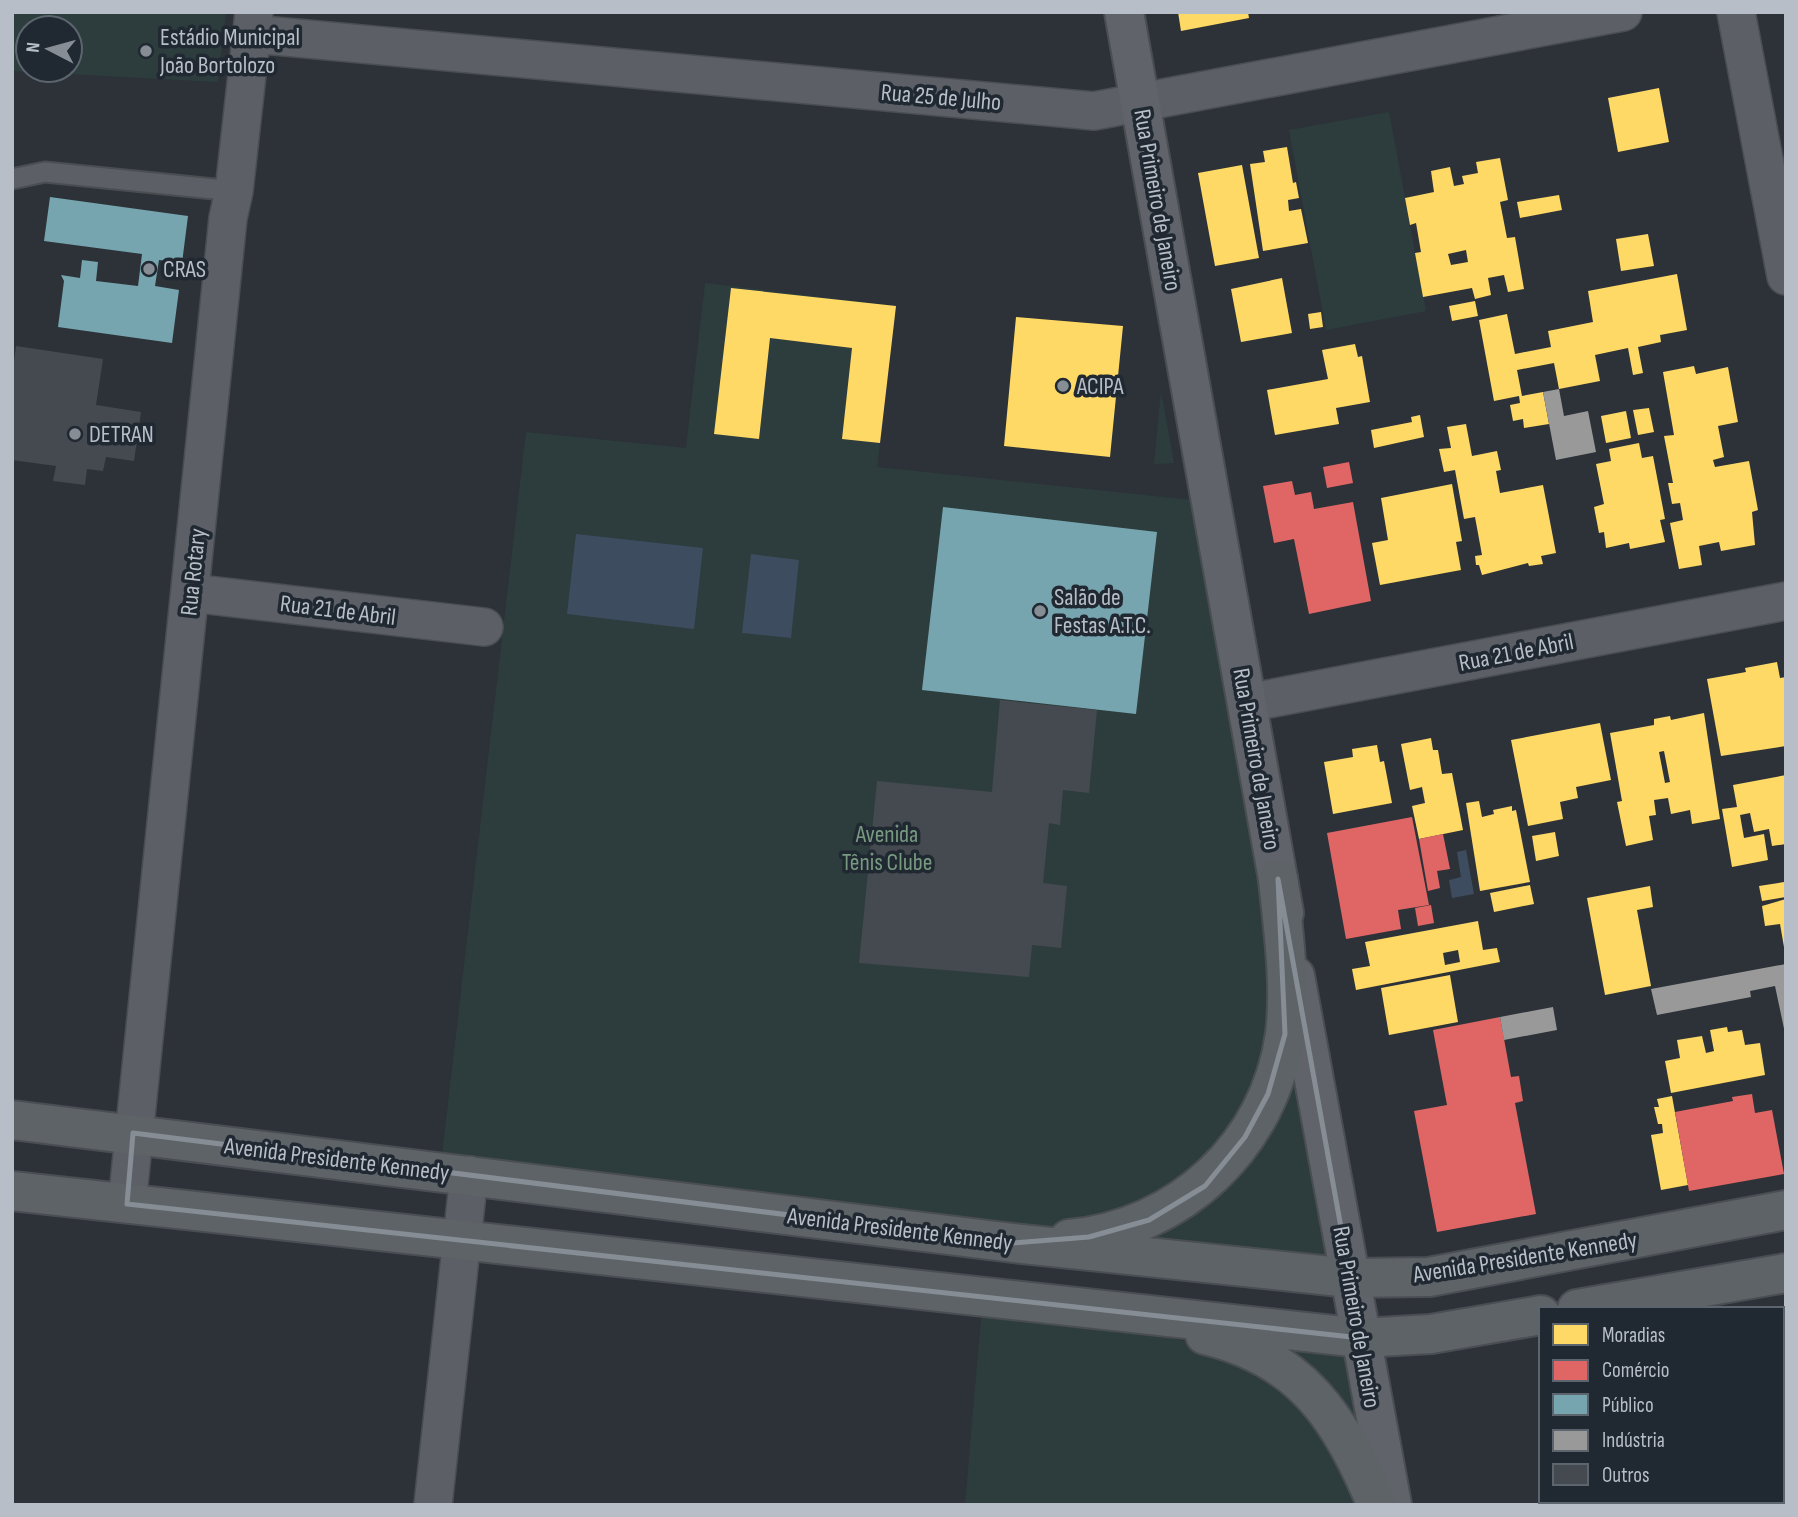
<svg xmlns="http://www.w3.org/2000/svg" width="1798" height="1517" viewBox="0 0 1798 1517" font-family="'Sofia Sans Condensed',sans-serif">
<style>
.green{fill:#2d3d3e;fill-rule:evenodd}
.water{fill:#3e4c5f}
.homes{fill:#ffd966;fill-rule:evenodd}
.shops{fill:#e06666}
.public{fill:#76a5af}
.industry{fill:#999}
.building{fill:#454a50}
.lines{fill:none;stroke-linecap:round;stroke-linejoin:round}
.lane-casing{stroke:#4a4e52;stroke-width:23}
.street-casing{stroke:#4a4e52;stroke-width:40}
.secondary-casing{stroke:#4a4e52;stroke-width:42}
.primary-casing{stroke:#4a4e54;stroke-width:42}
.lane{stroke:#5c6066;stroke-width:19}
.street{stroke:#5c6066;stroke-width:37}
.secondary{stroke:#60646a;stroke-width:38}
.primary{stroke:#5e6367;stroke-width:38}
.marked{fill:none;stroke:#868d95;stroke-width:5;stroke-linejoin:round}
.poi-dot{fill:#868d95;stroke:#202832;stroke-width:2.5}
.labels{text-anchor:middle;stroke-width:7;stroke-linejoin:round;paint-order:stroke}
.poi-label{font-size:24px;fill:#b7bec7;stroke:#202832;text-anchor:start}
.street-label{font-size:24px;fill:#b7bec7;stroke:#202832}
.park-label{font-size:24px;fill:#789a80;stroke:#202832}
</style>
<rect width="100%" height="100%" fill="#2c3238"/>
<path class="green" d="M12 12H226L218 82 12 71ZM70 28V70H28V28Z
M1389 112 1426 311 1326 330 1289 130Z
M705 283 896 306 877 467 1211 502 1286 967 1245 1137 1089 1237 440 1172 526 432 686 448Z
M1161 391 1174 463 1154 464Z
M1298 1042 1338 1264 1117 1243 1181 1213Z
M982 1306 1153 1334 1215 1348 1298 1399 1327 1434 1361 1505H965Z
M1355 1343 1386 1505 1264 1351Z"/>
<path class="water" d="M576 534 703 548 694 629 567 614Z
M751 554 799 560 791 638 742 633Z
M1466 850 1474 894 1452 898 1449 880 1461 877 1457 852Z"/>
<path class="homes" d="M1178 12H1248L1249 18 1181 31Z
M1659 88 1669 142 1618 152 1608 98Z
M1287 147 1293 183 1296 182 1299 198 1288 200 1289 211 1301 209 1308 243 1263 251 1250 164 1265 162 1263 151Z
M1500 158 1508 200 1500 202 1507 238 1515 237 1524 289 1508 292 1504 275 1488 278 1491 295 1475 299 1472 288 1423 297 1415 253 1421 252 1416 223 1410 225 1405 198 1434 192 1431 171 1450 167 1454 186 1464 184 1462 176 1478 173 1476 162ZM1466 250 1468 262 1451 265 1448 254Z
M1242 165 1259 258 1215 266 1198 173Z
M1559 195 1562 210 1520 218 1517 202Z
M1648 234 1654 266 1621 271 1616 239Z
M1677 274 1687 330 1660 335 1661 342 1638 347 1643 373 1633 375 1628 348 1595 355 1600 381 1559 389 1554 363 1517 370 1522 396 1543 392 1549 424 1524 428 1523 419 1513 421 1510 405 1520 403 1519 396 1494 401 1479 320 1507 314 1515 354 1551 347 1548 331 1593 322 1588 291Z
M1282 278 1292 333 1241 342 1231 289Z
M731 288 896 306 880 443 842 439 852 348 770 338 759 439 714 434Z
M1475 301 1478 316 1452 321 1449 306Z
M1321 312 1323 327 1310 329 1308 314Z
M1016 317 1123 326 1110 457 1004 446Z
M1355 344 1358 357 1362 356 1370 402 1336 408 1339 424 1275 435 1267 390 1328 379 1322 350Z
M1694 366 1696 374 1728 367 1738 422 1718 426 1724 457 1713 460 1715 467 1749 461 1758 510 1752 512 1755 545 1721 551 1719 542 1699 546 1702 565 1679 569 1670 523 1683 520 1680 503 1672 504 1668 483H1673L1664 436 1674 435 1663 372Z
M1649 408 1654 432 1638 435 1633 410Z
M1626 411 1631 438 1606 443 1601 416Z
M1420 415 1424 437 1374 448 1371 430 1412 422 1411 417Z
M1466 424 1472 456 1497 451 1501 470 1496 471 1500 493 1543 485 1556 553 1541 556 1543 564 1529 566 1528 563 1482 575 1479 565H1476L1475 556 1482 555 1475 517 1464 519 1455 470 1444 472 1439 449 1451 448 1447 427Z
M1639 443 1642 458 1653 456 1665 519 1660 520 1665 542 1630 549 1629 543 1606 548 1604 532 1599 533 1594 507 1604 504 1596 464 1611 461 1609 449Z
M1452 484 1462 541 1456 542 1461 570 1380 585 1372 543 1388 540 1381 498Z
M1777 662 1780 678 1786 677V746L1721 756 1707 679 1746 672 1745 668Z
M1704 713 1720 819 1692 824 1690 810 1671 814 1668 798 1654 800 1656 815 1649 816 1653 840 1626 846 1617 802 1622 801 1610 733 1654 725V719L1670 716 1671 720ZM1664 751 1670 782 1665 783 1659 752Z
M1600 723 1611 780 1576 787 1578 798 1560 802 1563 819 1528 826 1511 740Z
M1431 738 1433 750H1438L1442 774 1452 773 1463 830 1419 839 1412 806 1425 803 1422 787 1410 790 1401 744Z
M1377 745 1380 762 1384 761 1392 803 1333 814 1324 762 1353 757 1352 749Z
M1786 775V844L1772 846 1769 829 1754 832 1750 813 1740 815 1744 838 1764 834 1768 860 1732 867 1722 809 1737 807 1733 785Z
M1479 801 1482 817 1494 814 1493 810 1512 806V811L1516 810 1530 882 1480 891 1466 803Z
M1555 832 1559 856 1536 861 1532 836Z
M1784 882 1786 897 1762 901 1759 886Z
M1530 885 1534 904 1494 912 1490 893Z
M1650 886 1653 907 1637 910 1651 986 1605 995 1587 898Z
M1786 899V946L1784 947 1780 924 1765 926 1762 906Z
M1478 921 1483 950 1497 948 1500 962 1356 990 1352 969 1370 966 1365 942ZM1458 950 1460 962 1445 965 1443 953Z
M1450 975 1458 1022 1389 1035 1381 988Z
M1727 1027 1728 1032 1742 1030 1745 1045 1760 1043 1765 1075 1671 1093 1665 1061 1680 1058 1677 1040 1702 1036 1706 1053 1714 1051 1710 1030Z
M1672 1096 1688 1185 1661 1190 1651 1135 1663 1133 1662 1124H1658L1654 1107H1659L1657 1099Z"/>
<path class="shops" d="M1349 462 1353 483 1327 488 1323 467Z
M1292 481 1295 495 1311 492 1314 509 1353 502 1371 601 1309 614 1294 539 1274 543 1263 486Z
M1412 817 1429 905 1398 910 1401 929 1346 939 1327 833Z
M1443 834 1450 869 1437 871 1440 888 1428 891 1419 839Z
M1431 905 1434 923 1418 926 1415 908Z
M1500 1017 1511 1077 1519 1076 1523 1101 1515 1103 1536 1214 1437 1232 1414 1111 1447 1105 1433 1030Z
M1752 1094 1755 1113 1772 1110 1784 1174 1689 1191 1675 1112 1733 1101 1732 1097Z"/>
<path class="public" d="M50 197 188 216 182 263 159 260 155 286 179 290 172 343 58 327 64 281 61 275 80 278 82 260 98 262 96 281 138 286 142 254 44 241Z
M943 507 1157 532 1136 714 922 690Z"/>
<path class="industry" d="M1559 389 1564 416 1588 411 1596 452 1556 460 1543 392Z
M1786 964V1038L1775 986 1750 991 1751 997 1657 1015 1651 989Z
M1553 1007 1557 1030 1504 1040 1500 1017Z"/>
<path class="building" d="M16 346 103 359 96 405 141 412 134 461 106 457 103 471 87 469 85 485 53 481 56 466 12 460V375Z
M1000 700 1097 710 1089 793 1063 790 1060 825 1049 823 1043 883 1067 886 1061 948 1032 945 1029 977 859 963 877 781 992 792Z"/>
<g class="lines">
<defs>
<path id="lane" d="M12 179 45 172 234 191"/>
<path id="street" d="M1736 12 1786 276
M252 34 1094 111 1623 12
M191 593 484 627
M1247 703 1786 601
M127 1204 228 218 234 191 254 12
M433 1505 469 1175"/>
<path id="secondary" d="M1124 12 1284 913
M1295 976 1392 1505"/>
<path id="primary" d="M12 1120 1013 1243 1350 1278 1429 1277 1786 1210
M12 1191 1361 1338 1431 1334 1541 1315
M1069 1239C1180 1229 1270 1145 1285 1034 1291 983 1283 929 1278 879
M1577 1309 1786 1273
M1205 1335C1303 1358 1340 1418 1377 1505"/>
</defs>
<use href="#lane" class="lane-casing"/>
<use href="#street" class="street-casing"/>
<use href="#secondary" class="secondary-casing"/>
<use href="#primary" class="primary-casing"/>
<use href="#lane" class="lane"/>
<use href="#street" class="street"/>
<use href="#secondary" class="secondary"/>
<use href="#primary" class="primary"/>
</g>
<path class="marked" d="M1278 879 1361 1338 127 1204 133 1133 1013 1243 1089 1237 1149 1220 1205 1186 1245 1137 1268 1094 1285 1034Z"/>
<g class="poi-dot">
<circle cx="146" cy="51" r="7"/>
<circle cx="149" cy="269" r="7"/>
<circle cx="1063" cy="386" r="7"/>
<circle cx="75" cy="434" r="7"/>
<circle cx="1040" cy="611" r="7"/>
</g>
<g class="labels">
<g class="poi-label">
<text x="160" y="45">Estádio Municipal<tspan x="160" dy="28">João Bortolozo</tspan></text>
<text x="163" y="277">CRAS</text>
<text x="1077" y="394">ACIPA</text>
<text x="89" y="442">DETRAN</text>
<text x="1054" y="605">Salão de<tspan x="1054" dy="28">Festas A.T.C.</tspan></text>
</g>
<g class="street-label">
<text transform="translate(941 97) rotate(5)" y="8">Rua 25 de Julho</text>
<text transform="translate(1158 200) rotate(80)" y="8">Rua Primeiro de Janeiro</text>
<text transform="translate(193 572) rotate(-84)" y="8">Rua Rotary</text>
<text transform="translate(338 610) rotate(7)" y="8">Rua 21 de Abril</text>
<text transform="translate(1516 652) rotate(-11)" y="8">Rua 21 de Abril</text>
<text transform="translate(1257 759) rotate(80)" y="8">Rua Primeiro de Janeiro</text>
<text transform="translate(337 1159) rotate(7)" y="8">Avenida Presidente Kennedy</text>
<text transform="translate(900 1229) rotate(7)" y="8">Avenida Presidente Kennedy</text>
<text transform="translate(1525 1257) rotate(-9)" y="8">Avenida Presidente Kennedy</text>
<text transform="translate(1357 1317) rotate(80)" y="8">Rua Primeiro de Janeiro</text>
</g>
<g class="park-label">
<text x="887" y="842">Avenida<tspan x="887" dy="28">Tênis Clube</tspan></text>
</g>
</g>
<rect width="1798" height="1517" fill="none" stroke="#b7bec7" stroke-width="28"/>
<rect x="1539" y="1307" width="245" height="196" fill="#202832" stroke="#5c646e" stroke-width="2"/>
<rect x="1553" y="1324" width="35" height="21" fill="#ffd966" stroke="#5c646e" stroke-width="2"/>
<text x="1602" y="1342" font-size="21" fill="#b7bec7">Moradias</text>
<rect x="1553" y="1360" width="35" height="21" fill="#e06666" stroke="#5c646e" stroke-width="2"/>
<text x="1602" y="1377" font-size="21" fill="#b7bec7">Comércio</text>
<rect x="1553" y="1394" width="35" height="21" fill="#76a5af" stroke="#5c646e" stroke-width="2"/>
<text x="1602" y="1412" font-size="21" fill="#b7bec7">Público</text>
<rect x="1553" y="1430" width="35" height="21" fill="#999999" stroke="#5c646e" stroke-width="2"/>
<text x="1602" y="1447" font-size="21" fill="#b7bec7">Indústria</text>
<rect x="1553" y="1464" width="35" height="21" fill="#454a50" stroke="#5c646e" stroke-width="2"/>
<text x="1602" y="1482" font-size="21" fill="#b7bec7">Outros</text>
<g transform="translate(49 49) rotate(276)"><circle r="33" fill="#202832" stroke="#5c646e" stroke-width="2"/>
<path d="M0-5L12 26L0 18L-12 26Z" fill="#868d95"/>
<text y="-10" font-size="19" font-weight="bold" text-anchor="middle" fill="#b7bec7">N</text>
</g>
</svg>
